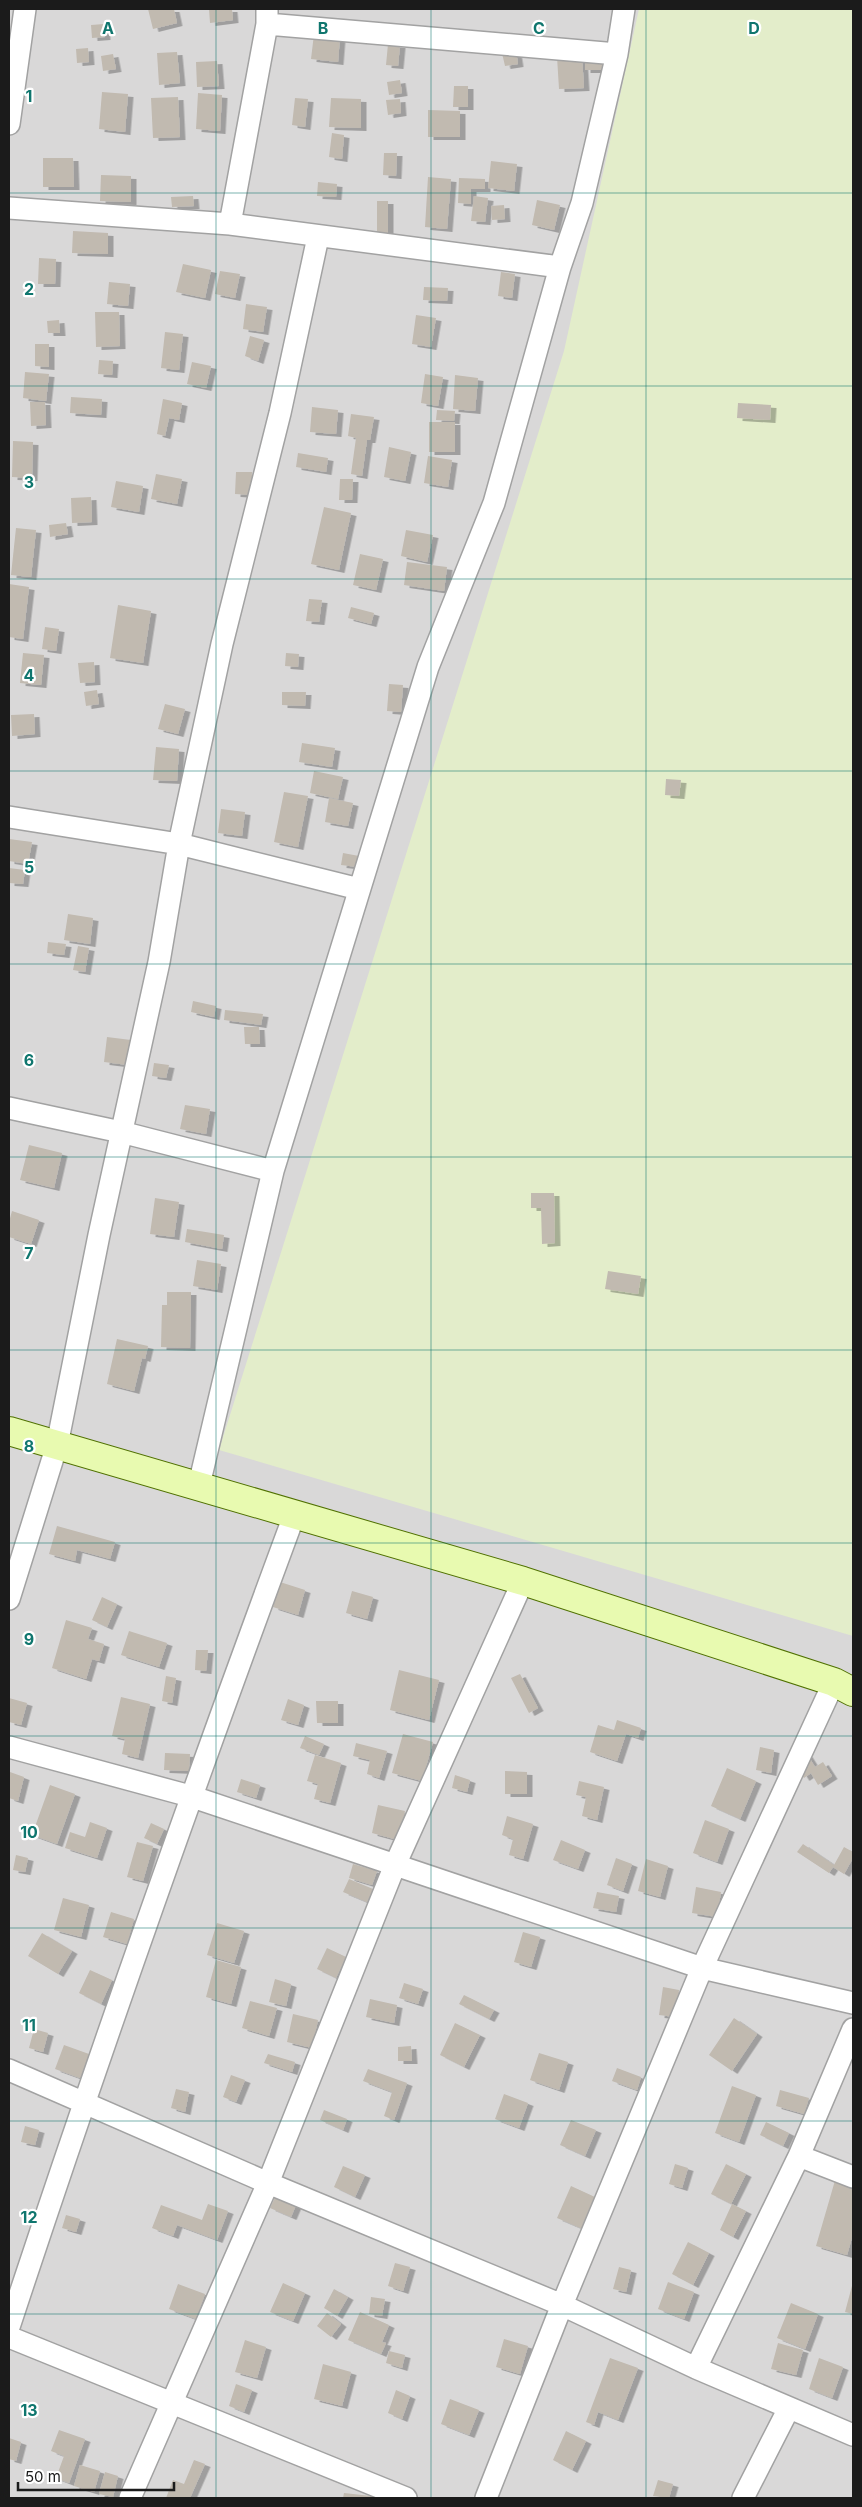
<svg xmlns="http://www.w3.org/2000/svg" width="862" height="2507" viewBox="0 0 862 2507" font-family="Inter,sans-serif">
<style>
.residential{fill:#d9d8d8}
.farmland{fill:#e3edca}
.building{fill:#c1bab0;filter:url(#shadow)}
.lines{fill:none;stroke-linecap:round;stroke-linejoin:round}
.street-casing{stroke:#a2a2a2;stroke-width:24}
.secondary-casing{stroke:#507102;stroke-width:30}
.street{stroke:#fff;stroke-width:21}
.secondary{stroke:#e8fab0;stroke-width:28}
.grid{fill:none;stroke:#0f766e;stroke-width:1;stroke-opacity:0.55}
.grid-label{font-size:16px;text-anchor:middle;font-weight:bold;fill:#0f766e;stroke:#fff;stroke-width:4.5;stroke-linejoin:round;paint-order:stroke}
</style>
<defs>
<filter id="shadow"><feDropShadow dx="5.5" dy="3" stdDeviation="0" flood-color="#0004"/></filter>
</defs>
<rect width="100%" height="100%" fill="#edebe0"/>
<path class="residential" d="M9 9H853V2498H9Z"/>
<path class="farmland" d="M639 9H853V1636L219 1450 564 351Z"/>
<path class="building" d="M148 9H174L177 23 153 29Z
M209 9H232L233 20 210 23Z
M104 24 105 37 92 38 91 25Z
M314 34 340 37 338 62 311 59Z
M388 44 400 45 398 66 386 65Z
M88 48 89 62 77 63 76 49Z
M516 51 518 64 505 66 502 53Z
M177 52 180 83 159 85 157 53Z
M113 54 116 69 103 71 101 56Z
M582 56 584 88 559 89 557 57Z
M585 58H605V70H585Z
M217 61 219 86 197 87 196 62Z
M400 80 402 93 389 95 387 82Z
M454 86H468V107H453Z
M102 92 128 94 125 132 99 129Z
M198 93 222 95 220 131 196 129Z
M178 97 180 137 153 138 151 98Z
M295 98 308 99 305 127 292 125Z
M331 98 361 99V128L329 127Z
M400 99 401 113 388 115 386 100Z
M428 110 460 111V137H428Z
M332 133 344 135 342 159 329 157Z
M384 153H397L396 176 383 175Z
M43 158H73L74 187H43Z
M491 161 517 164 514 191 488 188Z
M101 175 131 176V202L100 201Z
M428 177 451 179 447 229 425 227Z
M459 178 485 179V189H471V204L458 203Z
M318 182 337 184 336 197 317 196Z
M193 196 194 206 172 207 171 197Z
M474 196 488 198 485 222 471 221Z
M537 200 560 205 554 230 532 225Z
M377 201H388V233H377Z
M504 205 505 219 492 220 491 206Z
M73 231 108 233V254L72 253Z
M39 258 56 259 55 284H38Z
M183 264 211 270 205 298 176 292Z
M220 271 240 274 235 298 215 294Z
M501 272 515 274 512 298 498 296Z
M109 282 130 284 128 306 107 304Z
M424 287 448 288 447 301 423 300Z
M246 304 267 307 263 332 243 329Z
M95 312H119L120 346 96 347Z
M416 315 436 318 431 347 412 344Z
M59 320 60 333H48L47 321Z
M165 332 183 334 179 370 161 368Z
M250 336 264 340 258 361 245 356Z
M35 344H49V367L35 366Z
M99 360 113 361 112 375 98 374Z
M192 362 211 366 206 388 187 384Z
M25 372 49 374 46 401 23 398Z
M425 374 443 377 438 406 421 403Z
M455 375 478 378 475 411 453 409Z
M71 397 102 399 101 415 70 413Z
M163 399 182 403 179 420 169 418 165 436 157 434Z
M30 402H45L46 425 31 426Z
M738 403 771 405 770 420 737 418Z
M312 407 338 410 336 434 310 432Z
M437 410 455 411 454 421 436 420Z
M351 414 374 417 370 440H367L362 476 351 474 356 438 348 436Z
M429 422H455V452H429Z
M13 441 33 442 32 478 12 477Z
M389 447 411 452 405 481 384 477Z
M298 453 328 458 326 472 296 467Z
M428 456 452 460 448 487 424 483Z
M236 472H252L251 495 235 494Z
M156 474 182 479 177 504 151 499Z
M340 479H353L352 500H339Z
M116 481 143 486 139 512 111 507Z
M91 497 92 522 72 523 71 498Z
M324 507 351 513 339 570 311 564Z
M66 523 68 534 50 537 49 525Z
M16 528 36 530 31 577 11 575Z
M406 530 433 535 427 562 401 556Z
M360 554 383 559 376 590 353 585Z
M407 562 447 567 444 591 404 585Z
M9 584 29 587 23 639 9 637Z
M309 599 322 600 319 622 306 621Z
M118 605 151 611 143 663 110 658Z
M351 607 374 613 371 624 348 618Z
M45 627 59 629 56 651 42 649Z
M23 653 44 655 41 685 20 683Z
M286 653 299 654 298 667 285 666Z
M94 662 95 682 80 683 78 663Z
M389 684 403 685 401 712 387 711Z
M97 690 99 704 86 706 84 692Z
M282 692H306L305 706 282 705Z
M165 704 185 709 178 734 158 729Z
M34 714 35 734 12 736 11 715Z
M302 743 335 748 332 767 299 762Z
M156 747 179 749 177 781 153 780Z
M314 771 343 777 338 799 310 793Z
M666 779 681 780 679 796 665 795Z
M284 792 308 796 298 847 274 842Z
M329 798 353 803 348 826 325 822Z
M221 809 245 812 242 836 218 833Z
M9 839 32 842 28 864 9 861Z
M343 853 359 856 358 867 341 865Z
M9 868 25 870 23 884 9 883Z
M68 914 93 918 90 944 64 940Z
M48 942 66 944 64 955 47 953Z
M78 946 89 948 85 972 73 970Z
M193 1001 216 1006 214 1017 191 1012Z
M225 1010 263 1014 261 1025 224 1020Z
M244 1027H259L260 1044H245Z
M107 1037 131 1040 128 1065 104 1062Z
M154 1063 169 1065 166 1078 152 1076Z
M185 1105 210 1109 206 1134 180 1129Z
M29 1145 62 1153 54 1188 20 1180Z
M531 1193H554L555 1243 542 1244 541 1208H531Z
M155 1198 179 1202 174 1237 150 1234Z
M12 1211 39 1220 31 1244 9 1237V1222Z
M187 1229 224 1235 222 1249 185 1242Z
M197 1260 221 1264 217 1290 193 1286Z
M608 1271 641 1276 638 1294 605 1289Z
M167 1292H191L190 1348 161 1347 162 1305H167Z
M117 1339 148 1346 145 1359 142 1358 134 1391 107 1384Z
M57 1526 115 1542 110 1559 77 1550 75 1561 49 1554Z
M280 1582 305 1590 298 1615 273 1607Z
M352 1591 373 1597 367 1619 346 1613Z
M102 1597 117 1604 107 1627 92 1620Z
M66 1620 92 1628 88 1639 104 1644 99 1661 92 1659 86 1679 52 1668Z
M129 1631 167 1643 159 1667 121 1655Z
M196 1650H208L206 1671 195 1670Z
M399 1670 439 1680 429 1720 390 1710Z
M520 1674 538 1708 529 1713 511 1678Z
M166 1676 176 1678 172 1703 162 1701Z
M121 1697 150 1704 138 1758 122 1754 125 1739 112 1736Z
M9 1698 27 1703 21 1725 9 1722Z
M288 1699 304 1705 298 1725 281 1720Z
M316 1701H338V1723H317Z
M617 1720 641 1728 638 1738 626 1734 617 1761 590 1752 598 1725 614 1730Z
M403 1734 433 1742 422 1781 392 1773Z
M305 1736 324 1744 319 1755 300 1748Z
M356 1743 387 1751 379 1778 367 1774 370 1760 353 1756Z
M760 1747 774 1750 771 1773 756 1770Z
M165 1753 190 1754 189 1771 164 1770Z
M807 1754 815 1767 823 1762 832 1776 818 1785 811 1773 804 1778 794 1762Z
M315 1755 341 1763 330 1803 314 1799 318 1784 307 1781Z
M727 1768 756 1781 740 1819 711 1806Z
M505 1771 527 1772V1794H505Z
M10 1772 24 1777 18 1801 9 1798Z
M455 1775 470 1780 467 1792 452 1788Z
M241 1779 260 1785 256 1798 237 1792Z
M579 1781 604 1787 597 1820 582 1816 586 1797 576 1795Z
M50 1785 75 1794 57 1844 32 1835Z
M378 1805 405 1811 398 1840 372 1833Z
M507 1816 533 1824 523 1859 509 1855 513 1839 502 1835Z
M705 1820 729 1829 717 1862 693 1853Z
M90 1822 107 1828 97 1858 65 1848 70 1832 85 1837Z
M151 1823 164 1829 157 1844 144 1838Z
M561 1840 585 1850 578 1869 553 1860Z
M137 1842 153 1846 143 1881 127 1877Z
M803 1844 834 1865 844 1847 853 1852V1858L844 1874 833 1867 829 1873 797 1852Z
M16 1855 28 1858 25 1872 13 1870Z
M616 1858 632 1864 623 1891 607 1885Z
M646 1859 668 1866 660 1897 638 1891Z
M353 1864 377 1871 372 1885 349 1878Z
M349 1879 373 1889 367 1902 343 1892Z
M696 1887 721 1892 717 1917 692 1913Z
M597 1892 619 1896 616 1912 593 1908Z
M63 1898 89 1905 81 1937 54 1930Z
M111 1912 134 1919 127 1944 103 1937Z
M217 1923 244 1931 234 1963 207 1955Z
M523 1932 540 1937 531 1967 514 1962Z
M42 1933 72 1951 58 1974 28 1956Z
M327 1948 346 1957 336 1978 317 1969Z
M216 1960 241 1967 231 2004 206 1997Z
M90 1970 112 1980 101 2004 79 1993Z
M275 1979 291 1984 286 2006 269 2002Z
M404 1983 423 1989 418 2004 399 1998Z
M663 1987 679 1990 675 2017 659 2015Z
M464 1995 494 2010 489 2019 459 2004Z
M370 1999 397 2005 394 2023 366 2017Z
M250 2001 277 2008 269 2036 242 2028Z
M293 2014 318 2020 312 2048 287 2042Z
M734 2018 757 2034 732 2071 709 2055Z
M455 2023 480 2035 464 2067 440 2055Z
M34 2029 48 2033 43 2052 29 2048Z
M64 2045 89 2054 80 2078 55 2069Z
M411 2046 412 2061H398V2047Z
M539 2053 568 2062 559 2090 530 2080Z
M268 2054 295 2062 292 2072 264 2063Z
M617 2068 641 2077 637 2090 612 2081Z
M368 2069 407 2083 394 2120 384 2116 392 2092 363 2081Z
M231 2075 245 2080 236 2102 223 2097Z
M732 2086 756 2095 739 2142 715 2133Z
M176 2089 189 2092 185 2112 171 2108Z
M780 2090 809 2098 804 2114 776 2106Z
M504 2094 528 2103 519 2128 495 2119Z
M324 2110 347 2119 343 2130 320 2120Z
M571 2120 596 2130 585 2156 560 2145Z
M766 2122 789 2133 783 2146 760 2135Z
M25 2126 39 2130 35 2145 21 2142Z
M675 2164 688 2168 682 2188 669 2184Z
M726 2164 746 2174 731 2204 711 2194Z
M343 2166 365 2175 355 2197 334 2187Z
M836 2177 853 2182V2234L847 2255 816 2246Z
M571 2186 597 2198 583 2229 557 2218Z
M279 2189 299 2198 291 2217 270 2208Z
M208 2204 228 2211 217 2240 177 2225 173 2236 152 2228 161 2205 202 2220Z
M732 2204 746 2211 733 2237 720 2230Z
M66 2215 80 2219 76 2232 62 2228Z
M688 2242 709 2253 693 2285 672 2274Z
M395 2263 410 2267 403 2291 388 2286Z
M619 2267 631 2270 626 2292 613 2289Z
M668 2282 694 2292 684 2319 658 2309Z
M853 2282V2314L845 2312Z
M283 2283 305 2293 293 2321 270 2312Z
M178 2284 205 2294 196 2319 169 2309Z
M334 2289 348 2297 337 2316 324 2308Z
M371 2297 385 2299 382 2316 369 2314Z
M791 2303 818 2314 805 2349 777 2338Z
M360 2312 389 2325 382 2342 386 2343 381 2354 348 2340Z
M327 2313 341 2324 331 2337 317 2326Z
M504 2339 528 2346 520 2374 496 2367Z
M245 2340 266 2347 257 2378 235 2372Z
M778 2343 803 2350 796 2375 771 2369Z
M389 2351 405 2355 402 2368 386 2363Z
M610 2358 638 2368 618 2420 598 2412 594 2425 586 2422Z
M819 2358 843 2367 832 2398 809 2389Z
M323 2364 351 2372 342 2406 314 2399Z
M236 2384 252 2390 244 2412 229 2406Z
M396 2390 410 2396 402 2419 388 2413Z
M450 2399 479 2410 469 2435 441 2424Z
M59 2430 85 2439 69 2483 56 2478 64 2456 51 2451Z
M566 2431 586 2441 572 2470 553 2460Z
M9 2438 21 2442 16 2461 9 2459Z
M194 2460 205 2464 190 2498H166L173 2480 184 2484Z
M80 2465 100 2471 94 2492 74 2486Z
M105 2472 118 2476 113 2497 99 2494Z
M658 2480 673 2484 669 2498 653 2496Z
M344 2493 371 2496V2498H343Z"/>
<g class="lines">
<defs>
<path id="street" d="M267 24 617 54
M9 124 25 9
M9 208 230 224 560 267
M230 224 267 24V9
M9 817 179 844 359 889
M9 1108 121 1132 273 1171
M199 1485 273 1171 428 667 494 503 560 267 582 203 617 54 624 9
M9 1599 57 1445 99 1235 159 962 179 844 222 644 280 413 318 237
M9 1747 190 1796 702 1968 853 2003
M9 2070 268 2183 562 2305 696 2368 853 2435
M799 2156 853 2177
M9 2327C99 2054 195 1783 295 1513
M9 2337 406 2498
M696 2368 799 2156 853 2029
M130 2498 268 2183 395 1865 523 1581
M486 2498 562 2305 702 1968 834 1682
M743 2498 789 2408"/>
<path id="secondary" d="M9 1431 523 1581 834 1682 853 1692"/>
</defs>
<use href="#street" class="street-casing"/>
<use href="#secondary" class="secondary-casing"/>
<use href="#street" class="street"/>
<use href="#secondary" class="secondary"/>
</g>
<path class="grid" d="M216 9V2498M431 9V2498M646 9V2498M9 193H853M9 386H853M9 579H853M9 771H853M9 964H853M9 1157H853M9 1350H853M9 1543H853M9 1736H853M9 1928H853M9 2121H853M9 2314H853"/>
<g class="grid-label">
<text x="108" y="34">A</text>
<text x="323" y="34">B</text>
<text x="539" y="34">C</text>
<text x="754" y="34">D</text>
<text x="29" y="102">1</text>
<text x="29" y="295">2</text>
<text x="29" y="488">3</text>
<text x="29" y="681">4</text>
<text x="29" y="873">5</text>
<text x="29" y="1066">6</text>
<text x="29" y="1259">7</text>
<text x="29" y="1452">8</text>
<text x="29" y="1645">9</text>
<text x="29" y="1838">10</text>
<text x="29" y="2031">11</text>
<text x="29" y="2223">12</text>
<text x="29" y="2416">13</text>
</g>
<rect width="862" height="2507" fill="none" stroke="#1b1b1b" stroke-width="20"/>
<path d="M18 2482v8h156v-8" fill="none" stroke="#1b1b1b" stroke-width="2.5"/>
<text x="25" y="2482" font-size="15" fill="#1b1b1b" stroke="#ffffff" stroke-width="4" paint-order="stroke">50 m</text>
</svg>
